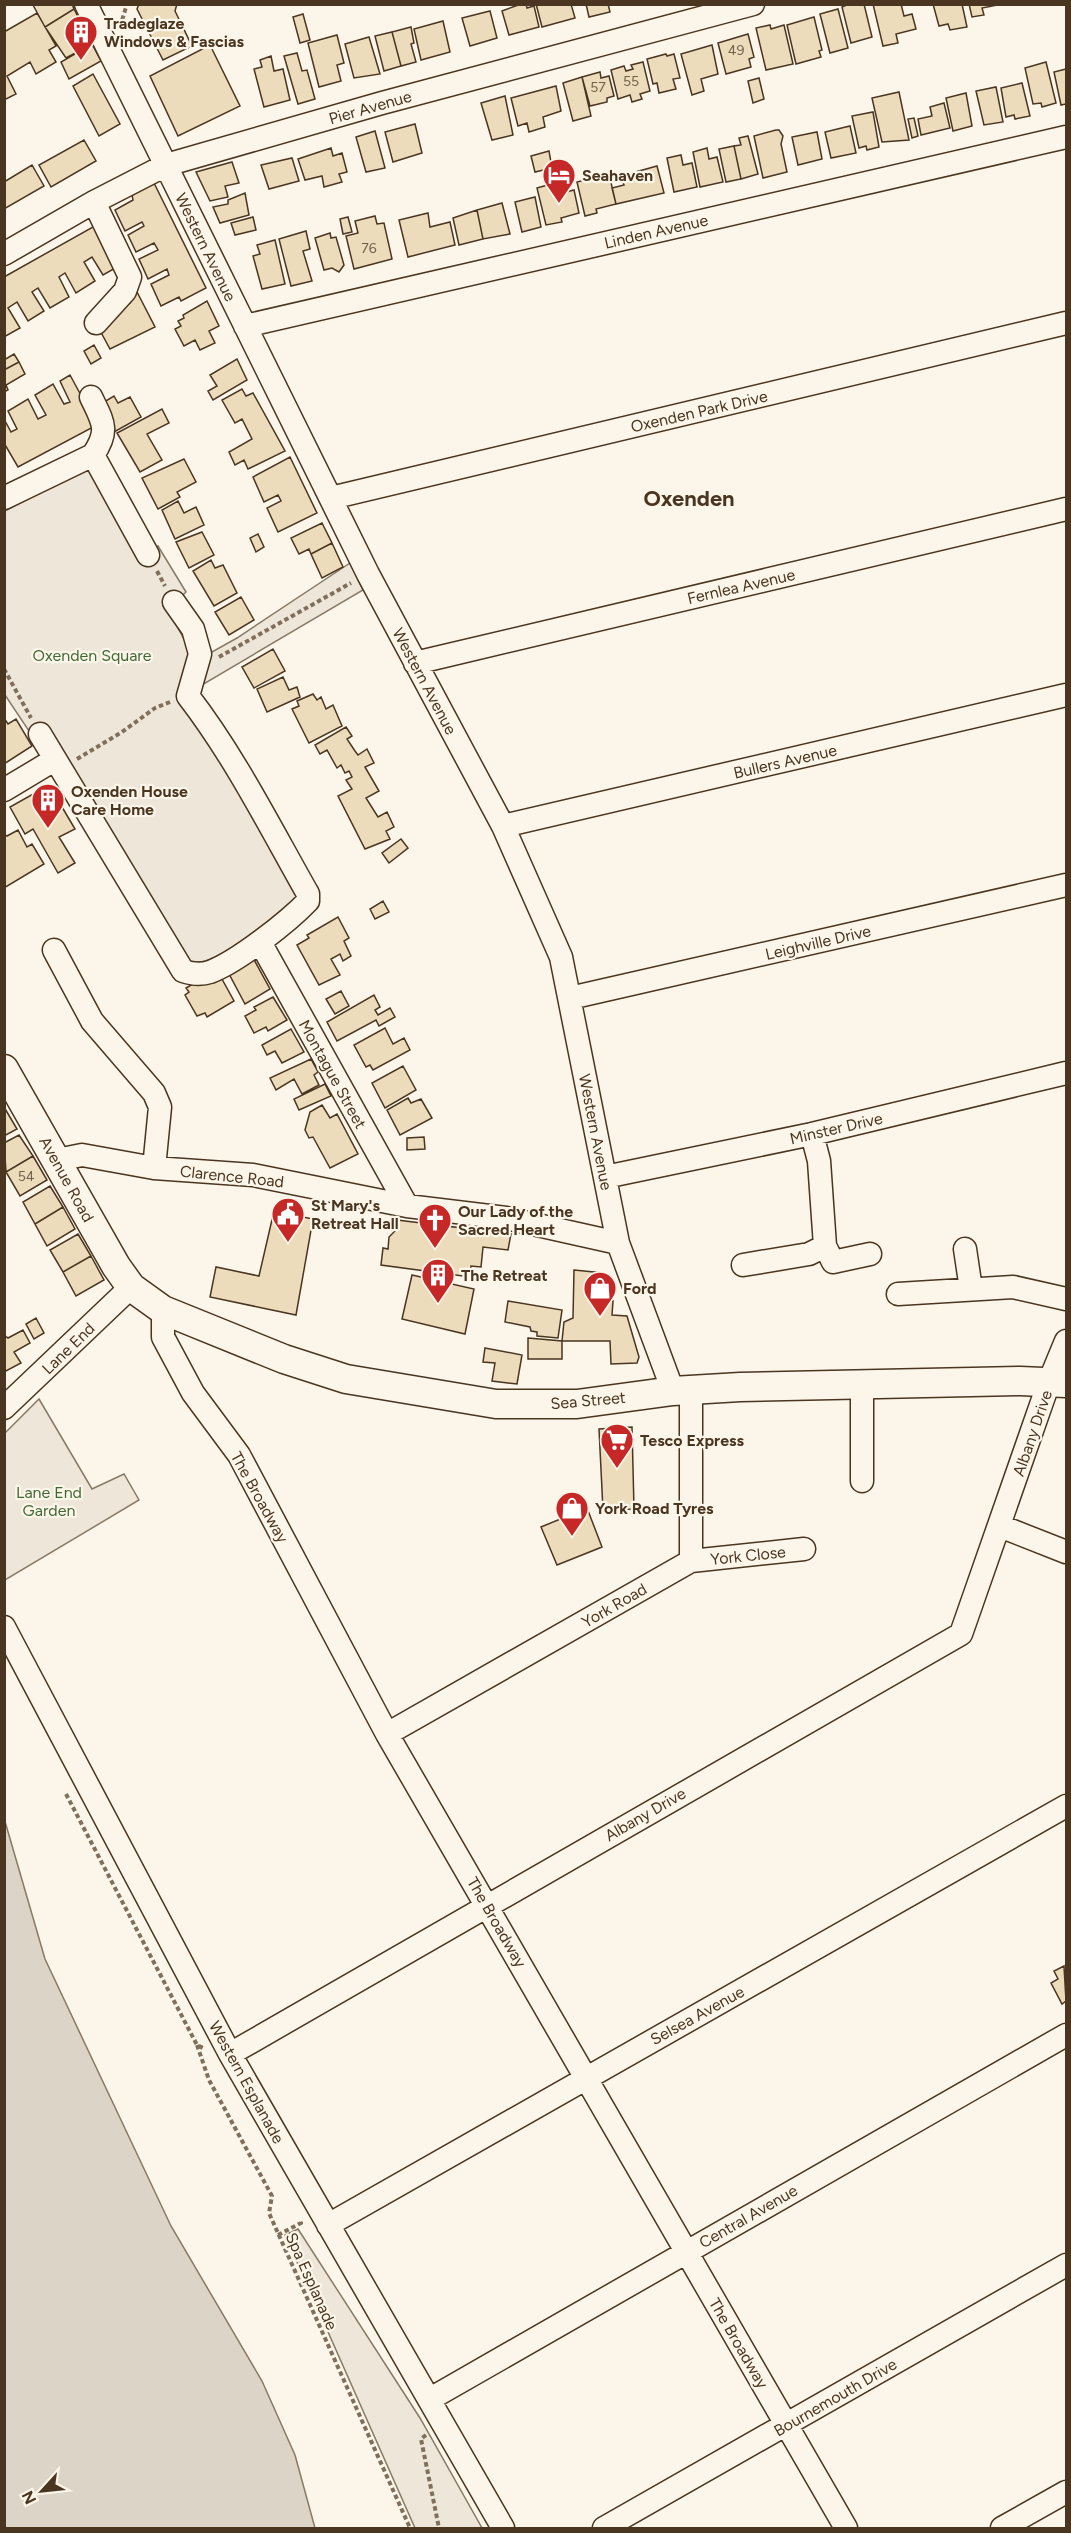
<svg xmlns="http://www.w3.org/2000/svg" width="1071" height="2533" viewBox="0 0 1071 2533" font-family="Figtree,sans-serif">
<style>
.green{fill:#ede6d9;stroke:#887966;stroke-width:1.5}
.water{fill:#dcd4c6;stroke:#887966;stroke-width:1.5}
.building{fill:#ecdcbc;stroke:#4a3520;stroke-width:1.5}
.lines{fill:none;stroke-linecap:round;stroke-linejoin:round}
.minor-casing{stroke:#4a3520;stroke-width:25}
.major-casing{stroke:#4a3520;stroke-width:31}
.path{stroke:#7f6f5c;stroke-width:4;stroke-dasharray:4.5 3;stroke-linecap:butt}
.minor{stroke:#fbf6e9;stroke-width:22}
.major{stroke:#fbf6e9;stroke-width:28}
.labels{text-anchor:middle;stroke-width:4.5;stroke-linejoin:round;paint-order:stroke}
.number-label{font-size:14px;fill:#725f47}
.poi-label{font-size:16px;font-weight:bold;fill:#4a3520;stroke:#fbf6e9;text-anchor:start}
.street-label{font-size:16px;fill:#4a3520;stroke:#fbf6e9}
.park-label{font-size:16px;fill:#436837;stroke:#fbf6e9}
.district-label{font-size:22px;font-weight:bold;fill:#4a3520;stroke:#fbf6e9}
</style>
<rect width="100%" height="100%" fill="#fbf6e9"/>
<path class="green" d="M92 469 141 553 158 546 186 592 168 610 196 661 237 638 350 563 363 590 195 689 299 895C281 910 217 968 193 962 188 961 182 956 177 953L5 695V511L82 471Z
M39 1399 92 1489 124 1474 139 1500 5 1580V1433Z
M298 2229 420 2418 482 2528H415L285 2235Z"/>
<path class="water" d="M4 1818 45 1959 171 2226 262 2381 295 2455 315 2528H5Z"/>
<path class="building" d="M72 4 74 9 45 27 33 5Z
M139 4H177L175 11 192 46 163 60 137 9Z
M521 4H526L527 8 534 6 539 27 509 35 502 11Z
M536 4H571L575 18 542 27Z
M586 4H608L610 12 589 17Z
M849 4H864L872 37 851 43 842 7Z
M873 4H901L904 16 912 14 916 29 896 34 898 43 883 46Z
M933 4H962L967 27 950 30 948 24 939 26Z
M969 4H998V5L982 8 984 15 972 17Z
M74 9 92 44 66 58 45 27Z
M838 9 848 48 830 53 820 14Z
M490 11 497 38 470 46 462 18Z
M37 13 56 46 49 50 56 62 36 74 30 62 7 76 16 94 4 100V32Z
M303 14 310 40 300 43 293 17Z
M814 17 822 50 819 51 821 57 796 64 787 25Z
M443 21 450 52 421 60 414 29Z
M770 25 771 29 784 25 793 64 766 70 756 28Z
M411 27 414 43 411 44 416 62 401 66 392 32Z
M392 32 401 66 384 71 375 36Z
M748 34 754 57 749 59 751 67 726 74 718 43Z
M337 35 344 63 337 65 341 81 319 87 308 43Z
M369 37 380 74 354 78 345 44Z
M92 44 101 61 69 79 61 62Z
M210 45 240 106 178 136 150 76Z
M712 45 718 74 701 79 704 91 692 95 681 54Z
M297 53 302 71 307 70 315 99 298 104 284 56Z
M666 54 667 56 674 54 680 78 673 79 676 89 659 93 657 83 653 84 647 59Z
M271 56 274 71 283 69 290 100 264 107 254 69 262 67 260 60Z
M643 62 650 91 640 94 642 99 632 102 630 95 618 99 611 70 624 66 626 71 633 69 631 65Z
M1046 62 1056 103 1042 107 1041 103 1033 104 1025 68Z
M1066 69V104L1061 105 1054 72Z
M600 72 601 78 609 76 614 96 607 98V102L590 106 582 77Z
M93 74 120 124 99 136 73 86Z
M582 77 591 116 573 121 563 83Z
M759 78 764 99 753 103 748 81Z
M1022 83 1030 116 1015 119 1014 115 1006 117 1001 88Z
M556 86 561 111 543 117 545 127 529 132 527 123 518 126 511 98Z
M996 87 1003 122 984 125 976 91Z
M899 92 909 140 882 142 872 98Z
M966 93 972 126 953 131 946 98Z
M505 96 513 135 492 140 481 103Z
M944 103 950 128 921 135 918 119 932 116 930 107Z
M873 112 879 147 867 150 866 146 859 148 852 116Z
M914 118 918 136 912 138 908 119Z
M415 124 422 153 393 162 385 132Z
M850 126 856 153 831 158 825 132Z
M776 130H779L783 136 781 144 787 172 763 178 754 136Z
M375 131 385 168 366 172 356 137Z
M817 132 822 159 798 165 792 137Z
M748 136 758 174 741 179 734 146 741 145 739 138Z
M84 140 96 161 51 187 39 165Z
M734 146 741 179 726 182 719 149Z
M331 148 333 156 342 153 347 172 339 174 342 182 324 187 322 176 305 180 298 159Z
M707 148 709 159 717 157 723 182 700 187 693 152Z
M549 151 552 168 535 172 531 156Z
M681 155 683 165 692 163 697 187 674 192 667 158Z
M292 158 299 181 269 189 261 165Z
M232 162 239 183 225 186 228 197 210 201 196 172Z
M32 165 44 186 4 209V182Z
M657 166 664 193 616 204 612 188 624 185 621 176Z
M609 174 616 204 596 209 597 213 585 216 577 182Z
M154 183 206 288 181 301 179 297 161 306 151 284 169 275 167 269 148 279 139 259 158 250 154 243 136 252 128 235 144 226 142 222 125 231 115 210 133 200 132 195Z
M551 184 554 195 574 190 579 213 561 218 562 222 546 225 537 188Z
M245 193 249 215 220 223 213 207 228 204V200Z
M535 197 541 227 522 232 515 202Z
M502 203 510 234 483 239 477 210Z
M477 210 483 239 459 245 453 218Z
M428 213 430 227 450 222 455 245 408 257 399 220Z
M375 216 377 224 384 223 392 259 354 269 346 236 358 233 355 221Z
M253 217 256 230 235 235 231 223Z
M348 217 352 232 343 234 340 219Z
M100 223 119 266 103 275 92 257 84 262 95 281 76 293 65 273 59 277 69 297 50 308 38 288 32 292 44 311 28 321 17 302 8 308 20 328 4 337V277Z
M306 231 310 249 303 251 312 281 291 286 279 239Z
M330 233 331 238 336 237 344 265 339 272 332 268 324 270 315 238Z
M275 240 285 284 262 289 253 256 260 254 257 245Z
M136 290 155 327 110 349 97 325 110 313 130 303 126 295Z
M207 301 219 326 209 331 215 343 200 350 195 340 184 346 175 329 181 326 178 321 184 318 183 315Z
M94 345 101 358 91 364 84 351Z
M14 354 19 362 4 370V360Z
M237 359 247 380 213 400 208 391 217 386 210 375Z
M19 362 25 374 6 385 8 390 4 392V370Z
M70 375 97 425 18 467 4 443V419L11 432 17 429 8 411 28 399 38 419 46 415 35 395 53 384 64 404 70 402 60 381Z
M242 389 246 396 253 393 285 451 248 469 244 460 235 465 229 452 252 439 242 419 235 423 222 400Z
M114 396 118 403 130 397 141 417 114 432 99 405Z
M162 409 169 423 147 434 162 460 140 472 117 433Z
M290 457 317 513 278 532 267 508 281 501 278 495 264 502 253 477Z
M184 459 196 482 177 492 180 497 158 509 142 478Z
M178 501 184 513 196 507 204 525 175 539 162 510Z
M322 523 332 543 311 554 309 549 299 554 291 538Z
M202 532 214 555 189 568 176 542Z
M258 534 264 547 256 552 250 538Z
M332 543 343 567 322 578 311 554Z
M211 560 215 568 223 565 237 593 214 606 193 571Z
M241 597 254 620 229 635 215 612Z
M273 649 285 671 254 688 242 667Z
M283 677 289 690 297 687 300 697 267 712 257 689Z
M313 694 317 700 321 697 326 709 333 705 342 726 309 743 292 709 299 706 297 701Z
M4 718 8 724 16 719 32 746 4 764Z
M346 727 352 736 347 739 355 751 358 755 367 749 374 763 365 767 379 791 366 798 378 817 387 812 394 827 386 831 390 839 365 849 338 796 352 789 346 780 352 777 349 771 345 773 341 765 337 768 327 750 320 754 315 745Z
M49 785 75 829 59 837 75 863 58 873 33 829 25 834 10 807Z
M18 830 27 847 32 844 44 864 4 888V834L7 836Z
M401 839 408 848 389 863 382 853Z
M383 901 389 912 375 919 370 909Z
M338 917 349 938 344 941 351 956 343 961 340 954 331 959 340 975 319 985 297 945 309 938 307 935Z
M252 956 270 989 245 1004 228 972Z
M217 970 234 1001 207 1017 205 1013 197 1016 185 995 189 992 186 988Z
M341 991 349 1006 335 1014 326 999Z
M374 995 380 1007 375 1010 378 1015 390 1008 395 1017 379 1026 376 1020 337 1041 327 1022Z
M273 997 287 1020 268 1031 266 1027 254 1033 245 1016 256 1010 254 1007Z
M385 1028 393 1044 404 1038 410 1050 373 1070 370 1065 366 1067 354 1045Z
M291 1029 304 1052 282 1063 275 1051 267 1055 262 1045Z
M311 1059 318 1072 314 1075 319 1085 302 1094 294 1079 276 1090 270 1078Z
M403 1066 416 1090 385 1108 372 1083Z
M325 1084 331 1096 299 1110 294 1099Z
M408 1098 411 1103 421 1099 432 1118 400 1135 387 1110Z
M322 1105 330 1118 337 1114 358 1154 330 1168 313 1137 309 1138 305 1130 310 1112Z
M4 1107 17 1129 4 1136Z
M19 1135 33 1156 6 1172 4 1143Z
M424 1137 425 1149 407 1150V1138Z
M33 1156 47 1180 20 1196 6 1172Z
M50 1186 63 1207 35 1224 23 1202Z
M63 1207 75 1229 47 1246 35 1224Z
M274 1211 313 1219 296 1315 210 1297 216 1267 259 1276Z
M397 1220 511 1234 508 1250 483 1247 481 1267 471 1266 470 1277 381 1265 383 1248 388 1249 389 1237 395 1231Z
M78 1234 91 1256 63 1272 50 1250Z
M91 1256 104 1280 76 1296 63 1272Z
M574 1270 604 1273 603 1300 613 1301 612 1315 627 1316 639 1357 637 1363 611 1364 610 1341H562L564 1322 573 1318Z
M412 1275 474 1289 465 1334 402 1319Z
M508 1301 562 1310 558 1338 537 1336V1332L531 1331 530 1327 505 1322Z
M36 1318 44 1333 34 1339 26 1324Z
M23 1330 30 1343 14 1352 21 1363 4 1372V1335L8 1338Z
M528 1338 562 1341V1359H528Z
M485 1348 522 1355 517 1384 492 1381 495 1363 483 1362Z
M632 1427 634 1509 603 1510 599 1429Z
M587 1508 602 1547 557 1565 541 1527Z
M1064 1966 1066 2001 1062 2004 1051 1983 1058 1979 1054 1971Z"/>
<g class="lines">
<defs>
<path id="minor" d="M86 4 368 574 503 826 561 957 618 1243 673 1391
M94 202 130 277 125 291 96 323
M4 254 94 202 166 165 382 103 753 4
M245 326 1066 137
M91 397C103 422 110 430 93 455
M4 498 93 455 148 555
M331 498 1066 323
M415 663 1066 509
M40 734 183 971C192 974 201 975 210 972 237 962 288 922 308 901V894C270 827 235 757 188 696L200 654 193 629 174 602
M4 790 54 760
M503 826 1066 695
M260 942 407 1206
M54 950 92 1021 154 1093 160 1107 154 1168
M570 998 1066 885
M57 1160 82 1155 154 1168 253 1175 407 1206 506 1218 618 1243
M605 1177 812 1134 1066 1073
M825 1246 833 1262 870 1254
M965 1249 971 1289
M743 1265 809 1254 825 1246 819 1161 812 1134
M898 1294 1013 1287 1066 1299
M163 1310V1337L193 1393 239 1455 387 1734 846 2528
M4 1408 131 1287
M862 1481V1384
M1000 1526 1066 1552
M691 1561 804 1549
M4 1627 230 2054 503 2528
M387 1734 691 1561V1390
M230 2054 961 1634 1049 1382 1066 1341
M328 2225 1066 1806
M430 2399 1066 2035
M604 2528 1066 2265
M1002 2528 1066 2492"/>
<path id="major" d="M4 1069 116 1266 131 1287 163 1310 284 1359 346 1379 496 1404H577L673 1391 740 1387 1020 1381 1066 1383"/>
</defs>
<use href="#minor" class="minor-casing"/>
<use href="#major" class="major-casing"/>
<path class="path" d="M120 27 127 4
M157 571 165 586
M219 657 351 583
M4 669 31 718
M77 759 122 732 155 708 170 702
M66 1794 197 2045 203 2048
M197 2045 209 2080 272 2196 269 2213 410 2528
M278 2235 301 2223 299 2220
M426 2435 421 2439 439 2528"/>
<use href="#minor" class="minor"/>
<use href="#major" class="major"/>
</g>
<defs>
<symbol id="building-pin" viewBox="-11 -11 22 30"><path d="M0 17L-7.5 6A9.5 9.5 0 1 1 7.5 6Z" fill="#c62828" stroke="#fbf6e9"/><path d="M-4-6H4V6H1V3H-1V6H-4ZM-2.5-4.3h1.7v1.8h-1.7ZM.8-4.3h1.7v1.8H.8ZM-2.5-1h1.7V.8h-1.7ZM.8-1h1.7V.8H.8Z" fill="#fff"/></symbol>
<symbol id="hotel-pin" viewBox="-11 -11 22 30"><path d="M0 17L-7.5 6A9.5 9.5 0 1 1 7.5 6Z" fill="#c62828" stroke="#fbf6e9"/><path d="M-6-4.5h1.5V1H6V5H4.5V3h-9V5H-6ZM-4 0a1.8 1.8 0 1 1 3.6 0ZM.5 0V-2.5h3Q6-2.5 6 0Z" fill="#fff"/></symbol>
<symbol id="civic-pin" viewBox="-11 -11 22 30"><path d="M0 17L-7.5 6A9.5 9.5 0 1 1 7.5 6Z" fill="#c62828" stroke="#fbf6e9"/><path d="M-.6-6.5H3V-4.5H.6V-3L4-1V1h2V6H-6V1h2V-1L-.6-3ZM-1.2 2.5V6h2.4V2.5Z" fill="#fff"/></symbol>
<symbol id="church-pin" viewBox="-11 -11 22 30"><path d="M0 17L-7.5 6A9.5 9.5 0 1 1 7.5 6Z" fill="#c62828" stroke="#fbf6e9"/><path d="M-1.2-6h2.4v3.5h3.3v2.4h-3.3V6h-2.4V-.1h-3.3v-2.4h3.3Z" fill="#fff"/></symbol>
<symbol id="shop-pin" viewBox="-11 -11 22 30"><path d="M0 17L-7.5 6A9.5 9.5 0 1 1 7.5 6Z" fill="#c62828" stroke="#fbf6e9"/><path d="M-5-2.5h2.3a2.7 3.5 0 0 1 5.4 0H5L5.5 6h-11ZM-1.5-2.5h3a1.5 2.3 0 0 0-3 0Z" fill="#fff"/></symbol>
<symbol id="supermarket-pin" viewBox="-11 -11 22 30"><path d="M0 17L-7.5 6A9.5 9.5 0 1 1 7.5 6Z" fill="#c62828" stroke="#fbf6e9"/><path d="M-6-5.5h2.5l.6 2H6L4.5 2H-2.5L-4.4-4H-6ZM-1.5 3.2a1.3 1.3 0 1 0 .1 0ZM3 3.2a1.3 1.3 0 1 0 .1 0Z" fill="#fff"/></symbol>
</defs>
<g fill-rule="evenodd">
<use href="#building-pin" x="62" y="13" width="38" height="52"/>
<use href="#hotel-pin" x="540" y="156" width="38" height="52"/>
<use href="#building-pin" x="29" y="781" width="38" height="52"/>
<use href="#civic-pin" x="269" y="1195" width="38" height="52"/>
<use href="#church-pin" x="416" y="1201" width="38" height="52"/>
<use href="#building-pin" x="419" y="1256" width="38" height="52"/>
<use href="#shop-pin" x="581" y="1269" width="38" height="52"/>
<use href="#supermarket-pin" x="598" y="1421" width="38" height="52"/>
<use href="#shop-pin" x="553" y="1489" width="38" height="52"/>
</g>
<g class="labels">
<g class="number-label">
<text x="736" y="55">49</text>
<text x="631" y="86">55</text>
<text x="598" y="92">57</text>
<text x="369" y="253">76</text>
<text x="26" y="1181">54</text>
</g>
<g class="poi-label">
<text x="104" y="29">Tradeglaze<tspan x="104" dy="18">Windows &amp; Fascias</tspan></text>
<text x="582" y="181">Seahaven</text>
<text x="71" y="797">Oxenden House<tspan x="71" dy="18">Care Home</tspan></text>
<text x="311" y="1211">St Mary's<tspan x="311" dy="18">Retreat Hall</tspan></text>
<text x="458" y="1217">Our Lady of the<tspan x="458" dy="18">Sacred Heart</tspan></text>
<text x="461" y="1281">The Retreat</text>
<text x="623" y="1294">Ford</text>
<text x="640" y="1446">Tesco Express</text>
<text x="595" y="1514">York Road Tyres</text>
</g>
<g class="street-label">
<text transform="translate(370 107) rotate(-16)" y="6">Pier Avenue</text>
<text transform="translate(656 231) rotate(-13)" y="6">Linden Avenue</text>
<text transform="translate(206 247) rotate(64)" y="6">Western Avenue</text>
<text transform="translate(699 411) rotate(-13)" y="6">Oxenden Park Drive</text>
<text transform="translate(741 586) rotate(-13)" y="6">Fernlea Avenue</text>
<text transform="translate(425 681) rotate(62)" y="6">Western Avenue</text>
<text transform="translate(785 761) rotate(-13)" y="6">Bullers Avenue</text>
<text transform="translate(818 942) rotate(-13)" y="6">Leighville Drive</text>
<text transform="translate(333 1074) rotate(61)" y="6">Montague Street</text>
<text transform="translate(836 1128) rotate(-13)" y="6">Minster Drive</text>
<text transform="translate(596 1132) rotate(79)" y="6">Western Avenue</text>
<text transform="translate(232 1176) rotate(6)" y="6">Clarence Road</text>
<text transform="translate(67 1179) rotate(61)" y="6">Avenue Road</text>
<text transform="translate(68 1348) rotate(-44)" y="6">Lane End</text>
<text transform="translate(588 1400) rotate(-5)" y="6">Sea Street</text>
<text transform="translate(1032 1433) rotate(-71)" y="6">Albany Drive</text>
<text transform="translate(260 1497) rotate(61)" y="6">The Broadway</text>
<text transform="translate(748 1555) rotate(-6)" y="6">York Close</text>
<text transform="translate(614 1605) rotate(-30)" y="6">York Road</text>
<text transform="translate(645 1814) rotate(-30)" y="6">Albany Drive</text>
<text transform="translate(497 1922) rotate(60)" y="6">The Broadway</text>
<text transform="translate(697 2015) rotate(-29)" y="6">Selsea Avenue</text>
<text transform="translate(247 2082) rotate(61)" y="6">Western Esplanade</text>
<text transform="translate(748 2216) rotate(-30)" y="6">Central Avenue</text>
<text transform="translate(312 2281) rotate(66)" y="6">Spa Esplanade</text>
<text transform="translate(739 2343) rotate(60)" y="6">The Broadway</text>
<text transform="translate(835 2397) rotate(-30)" y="6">Bournemouth Drive</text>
</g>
<g class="park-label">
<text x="92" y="661">Oxenden Square</text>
<text x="49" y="1498">Lane End<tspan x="49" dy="18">Garden</tspan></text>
</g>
<g class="district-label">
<text x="689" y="506">Oxenden</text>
</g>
</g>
<rect width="1071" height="2533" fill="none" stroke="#4a3520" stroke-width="12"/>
<g transform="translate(42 2491) rotate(243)" stroke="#fbf6e9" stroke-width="4.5" paint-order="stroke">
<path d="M0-4.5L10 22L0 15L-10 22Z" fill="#4a3520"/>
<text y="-9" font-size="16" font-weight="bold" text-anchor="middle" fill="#4a3520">N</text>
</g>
</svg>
